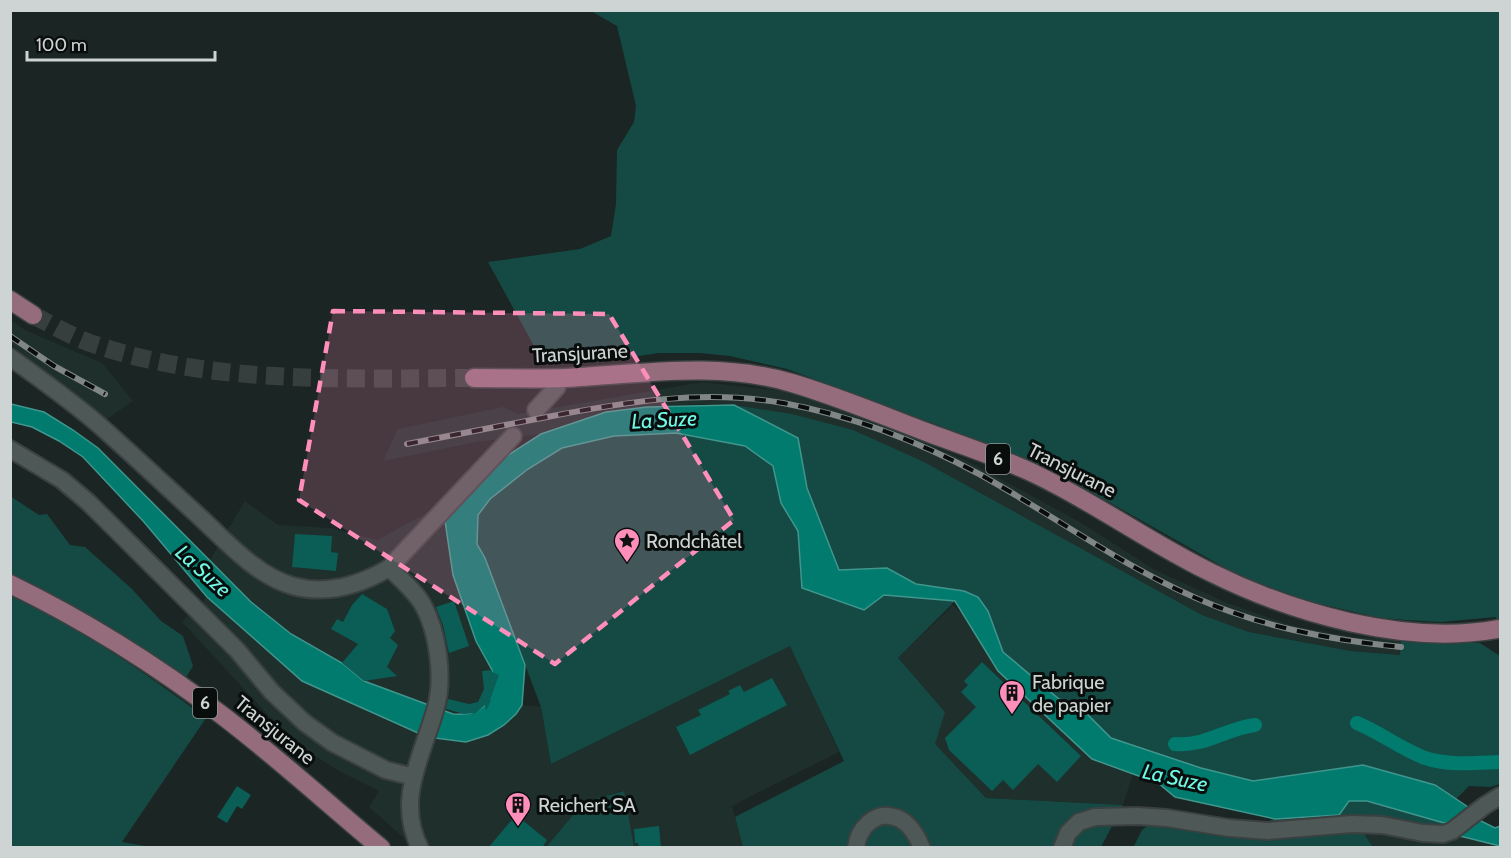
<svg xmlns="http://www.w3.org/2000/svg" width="1511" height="858" viewBox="0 0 1511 858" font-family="Cabin,sans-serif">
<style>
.built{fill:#1e2f2c}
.green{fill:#154a44}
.water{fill:#027b6f;stroke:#3f968d;stroke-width:1.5}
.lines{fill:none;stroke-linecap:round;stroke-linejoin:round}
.canal{stroke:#027b6f;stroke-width:14}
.building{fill:#0a5e55}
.major-tunnel{stroke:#363f3d;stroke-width:18;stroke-dasharray:18 9;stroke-linecap:butt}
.minor-casing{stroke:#3a4140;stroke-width:20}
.major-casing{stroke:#3a4140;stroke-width:21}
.minor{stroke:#4e5856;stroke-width:16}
.major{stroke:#946c7c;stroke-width:18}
.rail-casing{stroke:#7f8685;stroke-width:6}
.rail{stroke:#090d0c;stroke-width:4;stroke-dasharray:11;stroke-linecap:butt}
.marked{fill:#ff8ebb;fill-opacity:0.2;stroke:#ff8ebb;stroke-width:4.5;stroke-dasharray:12 8;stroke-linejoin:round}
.labels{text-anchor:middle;stroke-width:6;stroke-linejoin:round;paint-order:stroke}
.shield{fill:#090d0c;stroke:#939897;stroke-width:1.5}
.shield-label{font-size:18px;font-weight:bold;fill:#ced4d3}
.street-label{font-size:20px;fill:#ced4d3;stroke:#090d0c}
.poi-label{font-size:20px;fill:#ced4d3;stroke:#090d0c;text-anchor:start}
.water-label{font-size:21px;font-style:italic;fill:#71f9e7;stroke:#090d0c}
</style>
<rect width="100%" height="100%" fill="#1b2523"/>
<path class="built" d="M10 319 25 330 102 363 133 401 104 421 11 344Z
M702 382 792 392 895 429 973 464 1080 522 1155 570 1225 602 1290 625 1352 637 1401 640V655L1351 651 1249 632 1202 615 1130 576 709 404 647 407 606 412 541 434 476 442 383 461 398 429 503 407 518 414Z
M245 501 278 525 331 528 377 540 431 511 445 521 453 575 476 641 492 670 489 702 477 712 471 714H453L364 681 342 663 291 634 252 602 210 560Z
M207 597 302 681 427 737 488 735 504 725 516 714 522 705 541 707 551 764 791 645 839 752 732 806 743 847H634L623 791 584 802 546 847H414L369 807 379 791 339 771 307 751 268 715 182 622Z
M953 605 966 618 998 671 1069 739 1092 759 1133 774 1123 805 986 798 934 744 898 658Z
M1451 825 1460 836 1500 847H1373L1361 829Z"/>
<path class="green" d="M591 11H1500V644L1497 636 1496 617 1441 622 1406 620 1381 618 1307 601 1236 574 1054 471 1002 449 787 369 730 356 700 353H659L598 362 544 364 488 262 580 249 611 236 616 204 617 150 634 122 636 106 617 26Z
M734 405 792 414 853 430 924 462 1202 615 1249 632 1351 651 1400 655 1401 640 1480 643 1500 656V784L1490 787 1469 786 1456 799 1435 785 1363 765 1253 781 1201 768 1111 738 1080 707 1059 699 1003 652 988 611 964 591 916 584 887 568 839 570 807 488 798 438Z
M676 433 745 446 773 466 781 503 798 531 802 588 955 601 898 658 945 712 935 744 986 798 1123 805 1101 847H743L735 817 844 761 790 646 551 764 541 707 485 558 477 544 478 515 490 499 528 469 562 448 614 436Z
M10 496 39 515 47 514 70 545 85 547 132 589 161 621 183 636 193 666 185 679 11 577Z
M11 596C80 628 144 672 206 718L122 842 151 847H11Z
M624 791 634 847H546L584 802Z
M1349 801H1367L1451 825 1431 828 1361 829 1373 847 1133 848 1142 830 1160 817 1250 827 1275 819 1339 815Z"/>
<path class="water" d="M11 404 44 412 73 430 98 448 251 602 291 634 342 663 364 681 453 714C470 715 477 713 489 702L492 670 476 641 453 575 445 521 448 513 505 457 541 434 606 412 647 407 734 405 798 438 807 488 839 570 887 568 916 584 964 591 978 597 988 611 1003 652 1059 699 1080 707 1111 738 1201 768 1253 781 1363 765 1435 785 1471 809 1477 819 1495 828 1500 826V846L1460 836 1451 825 1367 801H1349L1339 815 1275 819 1175 797 1158 783 1092 759 998 671 955 601 884 595 864 610 802 588 798 531 781 503 773 466 745 446 676 433 614 436 562 448 528 469 490 499 478 515 477 544 485 558 525 665 522 705 516 714 504 725 488 735 466 742 427 737 302 681 207 597 144 522 83 457 59 441 32 427 11 422Z"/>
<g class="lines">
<path class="canal" d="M1357 723C1381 733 1401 749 1425 758 1450 766 1475 763 1500 762
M1175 744C1208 746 1224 729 1255 725"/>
</g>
<path class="building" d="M295 534 332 536 331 552 338 553 336 571 292 567Z
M362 594 387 609 395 631 390 638 398 645 387 667 397 676 364 681 342 663 358 644 331 629 337 619 343 622 352 605Z
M454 601 469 646 449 653 443 625 436 607Z
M982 662 1081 756 1057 782 1038 764 1013 790 1003 780 992 791 949 750 945 738 976 707 961 692 968 685 964 681Z
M492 670V672L499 675 490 700H491L486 711 485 705 472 716 474 713 464 714 446 709 448 699 469 704 478 702 484 689 482 671Z
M772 678 787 705 690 755 676 727 701 715 698 710 730 694 728 691 740 685 744 692Z
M237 786 251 795 242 809 237 806 227 823 217 817Z
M516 815 547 840 542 848H488Z
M659 826 661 848H639L638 843H635L634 829Z"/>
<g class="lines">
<path class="major-tunnel" d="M33 315C54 326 76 339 99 346 219 385 350 378 474 378"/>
<defs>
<path id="minor" d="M10 357C40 379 70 400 98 424 133 455 167 487 202 519 228 543 257 576 293 586 326 595 360 585 389 568L513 436
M536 410 557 387
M10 449 62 480 88 502 237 650 272 692 305 723 333 743 386 770 414 777
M389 568C401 579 415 591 423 605 438 632 444 677 436 707 423 755 395 799 420 848
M856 848C858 829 874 811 894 817 908 820 917 836 922 848
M1062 848 1068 833 1079 822 1095 817 1137 816 1167 818 1229 828 1268 831 1352 824 1382 825 1423 833 1443 834 1452 831 1484 806 1500 796"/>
<path id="major" d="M10 300 33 315
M474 378C505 378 536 379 566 378 641 374 718 361 792 383 839 397 884 416 929 433 964 446 1002 458 1035 474 1096 503 1150 543 1210 572 1292 613 1406 646 1498 629
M10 584C86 621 156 665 223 716 278 758 328 804 381 848"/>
</defs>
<use href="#minor" class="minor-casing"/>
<use href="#major" class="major-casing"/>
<use href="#minor" class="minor"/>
<use href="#major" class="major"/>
<defs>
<path id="rail" d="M10 336 54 366 105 394
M407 444C453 435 500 426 547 417 625 402 703 389 783 403 853 416 918 441 981 475 1053 515 1120 565 1196 598 1262 627 1330 640 1401 647"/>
</defs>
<use href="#rail" class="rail-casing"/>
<use href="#rail" class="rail"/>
</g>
<path class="marked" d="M333 311 609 314 734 520 555 664 299 500Z"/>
<defs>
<symbol id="sight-pin" viewBox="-11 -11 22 30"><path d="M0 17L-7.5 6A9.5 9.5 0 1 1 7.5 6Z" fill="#ff8ebb" stroke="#090d0c"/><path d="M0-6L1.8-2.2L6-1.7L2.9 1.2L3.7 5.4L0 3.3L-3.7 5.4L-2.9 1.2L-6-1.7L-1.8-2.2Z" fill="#111"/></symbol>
<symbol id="building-pin" viewBox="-11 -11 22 30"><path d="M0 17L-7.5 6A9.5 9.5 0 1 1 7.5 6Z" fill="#ff8ebb" stroke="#090d0c"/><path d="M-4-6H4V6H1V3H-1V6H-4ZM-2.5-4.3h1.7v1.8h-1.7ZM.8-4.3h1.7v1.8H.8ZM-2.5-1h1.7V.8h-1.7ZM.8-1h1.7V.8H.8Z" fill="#111"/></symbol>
</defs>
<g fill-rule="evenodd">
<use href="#sight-pin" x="612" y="526" width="30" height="40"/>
<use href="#building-pin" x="997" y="678" width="30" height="40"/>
<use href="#building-pin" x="503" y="790" width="30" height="40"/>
</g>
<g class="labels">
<g class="shield">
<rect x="986" y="444" width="24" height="30" rx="4.5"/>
<rect x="193" y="688" width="24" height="30" rx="4.5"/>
</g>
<g class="shield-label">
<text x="998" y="465">6</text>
<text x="205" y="709">6</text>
</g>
<g class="street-label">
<text transform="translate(580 353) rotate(-3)" y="7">Transjurane</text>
<text transform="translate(1072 470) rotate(27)" y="7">Transjurane</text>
<text transform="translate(275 730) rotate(39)" y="7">Transjurane</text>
</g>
<g class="poi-label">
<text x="646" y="548">Rondchâtel</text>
<text x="1032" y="689">Fabrique<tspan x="1032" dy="23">de papier</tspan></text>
<text x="538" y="812">Reichert SA</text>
</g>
<g class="water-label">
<text transform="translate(664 420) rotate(-3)" y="7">La Suze</text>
<text transform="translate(203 571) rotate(42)" y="7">La Suze</text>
<text transform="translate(1175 778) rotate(12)" y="7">La Suze</text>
</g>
</g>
<rect width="1511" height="858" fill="none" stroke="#ced4d3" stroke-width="24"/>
<path d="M27 51v9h188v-9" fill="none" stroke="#ced4d3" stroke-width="3"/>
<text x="36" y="51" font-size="18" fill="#ced4d3" stroke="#090d0c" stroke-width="4.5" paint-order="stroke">100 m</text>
</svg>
